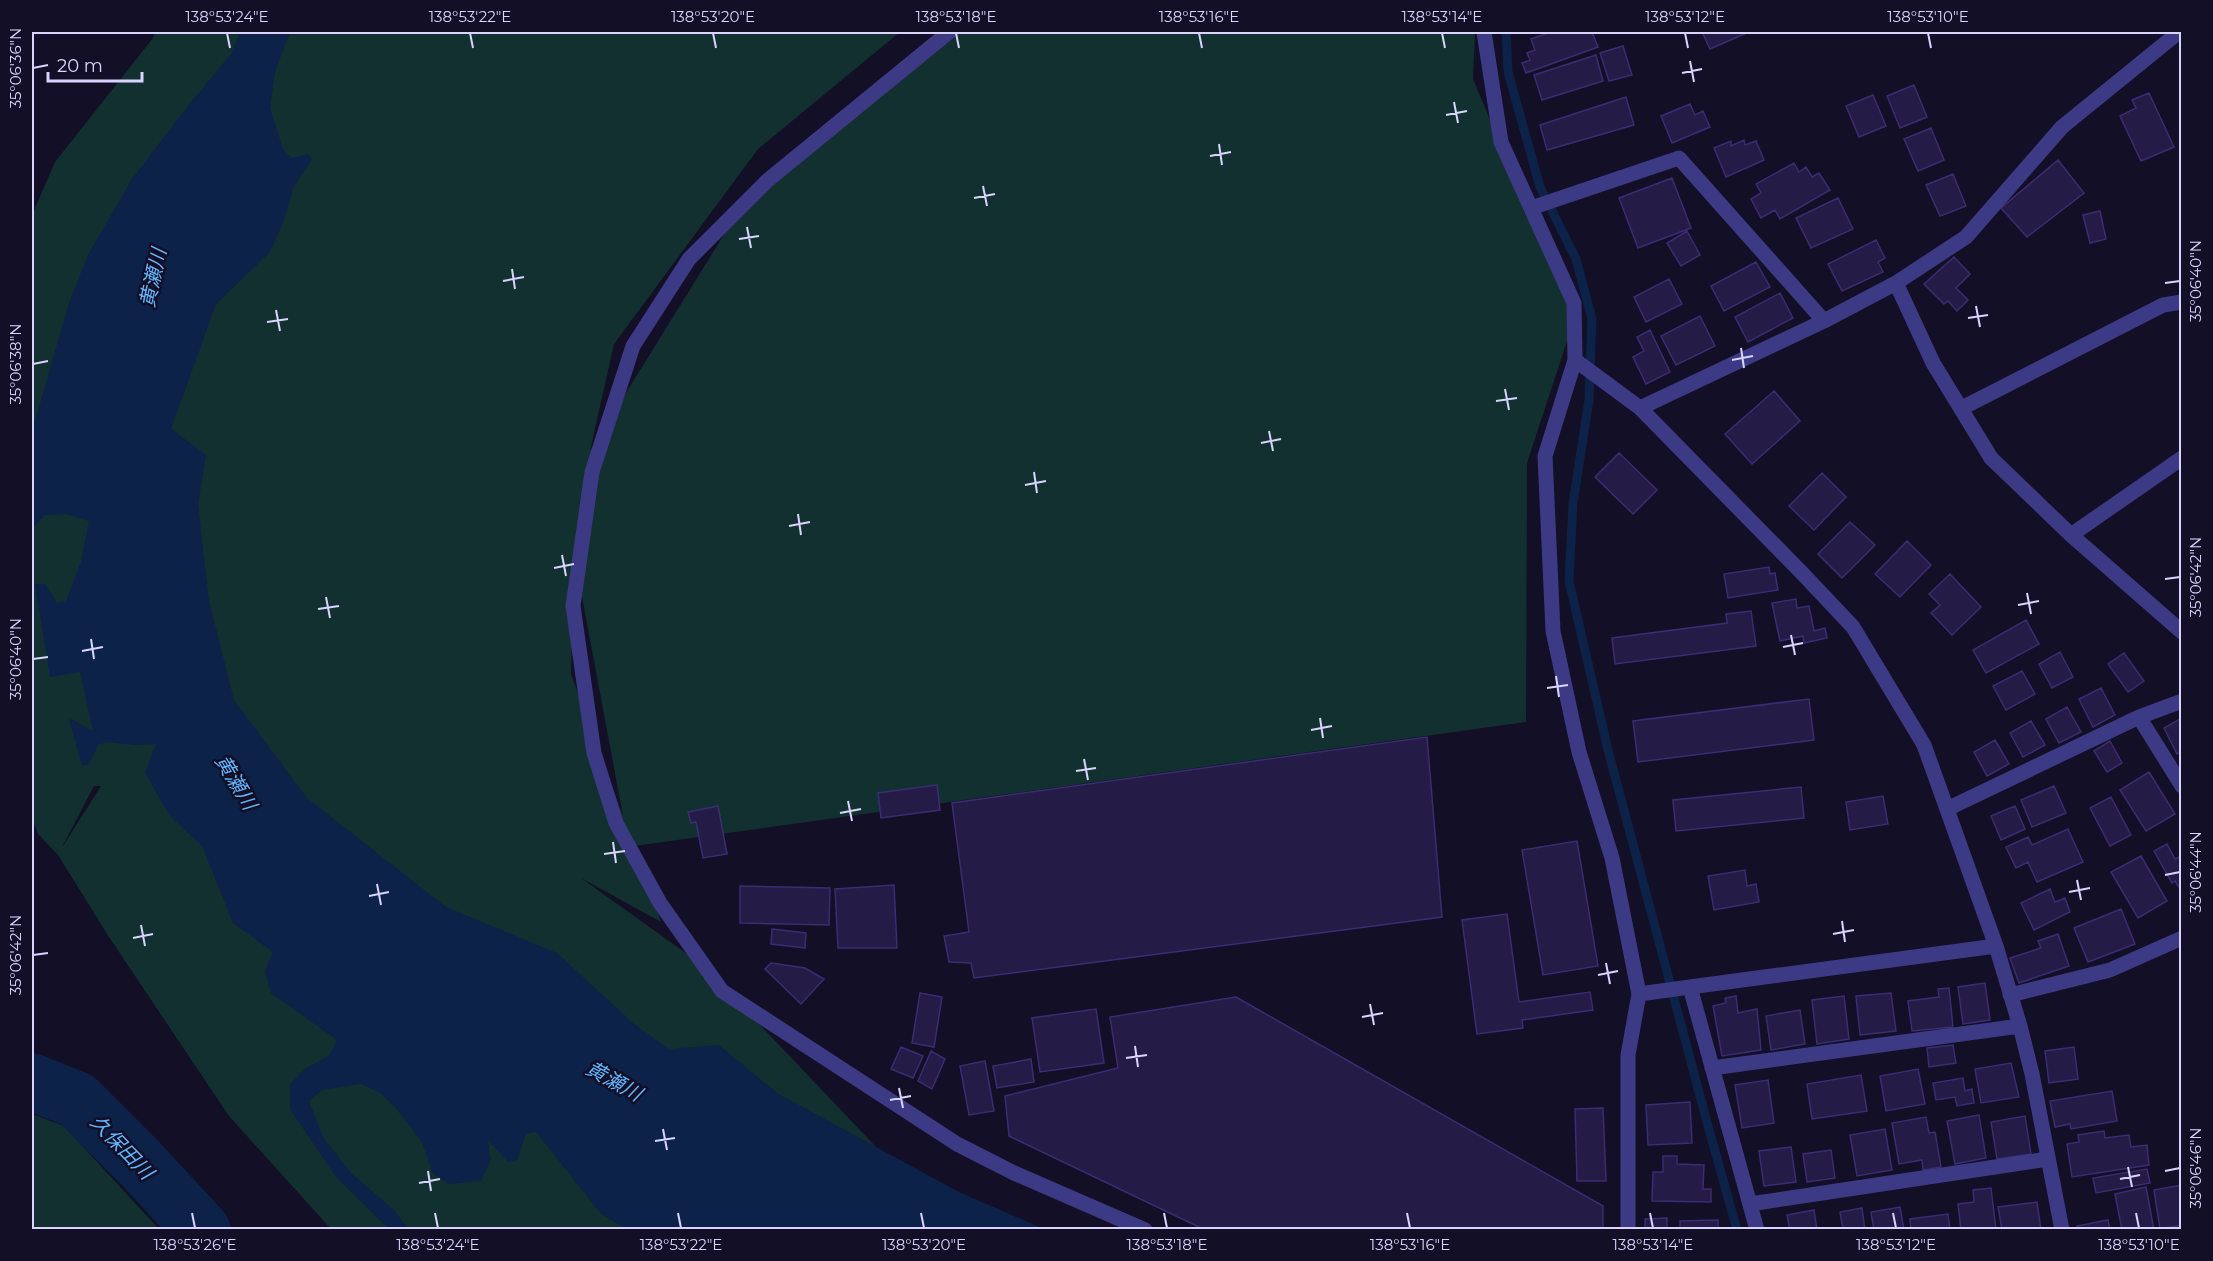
<svg xmlns="http://www.w3.org/2000/svg" width="2213" height="1261" viewBox="0 0 2213 1261" font-family="Montserrat,'Noto Sans JP',sans-serif">
<style>
.green{fill:#12302f;fill-rule:evenodd}
.water{fill:#0c2248}
.lines{fill:none;stroke-linecap:round;stroke-linejoin:round}
.stream{stroke:#0c2248;stroke-width:9}
.river{stroke:#0c2248;stroke-width:57}
.building{fill:#241b47;stroke:#3b2d73;stroke-width:1.5}
.street{stroke:#3d3a85;stroke-width:15}
.ticks{fill:none;stroke:#d9d4ff;stroke-width:2}
.labels{text-anchor:middle;stroke-width:5;stroke-linejoin:round;paint-order:stroke}
.water-label{font-size:20px;font-style:italic;fill:#62b6ff;stroke:#130f26}
.neatline{fill:none;stroke:#d9d4ff;stroke-width:2}
.ticks-label{font-size:15px;text-anchor:middle;fill:#d9d4ff}
</style>
<rect width="100%" height="100%" fill="#130f26"/>
<path class="green" d="M155 32H900L758 149 614 344 590 451 741 207 945 32H1475L1473 79 1574 320 1527 463 1526 722 634 846 661 922 581 878 704 966 954 1229H331L229 1116 109 937 58 855 38 834 32 818V215L55 162 153 38ZM574 554 623 816 571 674ZM94 786H101L63 846V845Z
M32 1114 64 1126 159 1229H32Z"/>
<path class="water" d="M240 32H290L275 72 270 108 283 149 291 158 308 154 312 160 294 186 284 220 270 252 216 304 171 429 206 455 198 504 209 601 234 700 307 798 446 907 557 953 634 1024 669 1049 719 1045 777 1093 959 1192 1044 1229H627L601 1214 536 1132 526 1134 517 1160 508 1162 488 1140 491 1160 481 1181 450 1184 433 1174 422 1142 395 1107 380 1093 361 1084 322 1090 309 1101 323 1137 351 1173 394 1210 408 1229H389L336 1177 290 1109V1084L305 1069 330 1055 337 1040 271 993 265 971 273 952 233 923 202 846 170 816 145 773 156 744 135 745 107 742 98 745 89 764 82 766 69 718 93 731 80 672 50 677 35 584H45L57 603 66 601 81 562 89 521 66 514 45 515 32 528 33 428 69 303 88 255 132 179 187 107 231 54Z"/>
<g class="lines">
<path class="stream" d="M1506 32 1508 72 1540 187 1576 259 1592 319 1589 400 1573 503 1569 581 1608 750 1708 1126 1737 1230"/>
<path class="river" d="M32 1082 77 1100 140 1163 202 1230"/>
</g>
<path class="building" d="M1551 32H1592L1598 47 1526 73 1522 63 1530 60 1527 53 1535 50 1531 39Z
M1702 32H1749L1710 49Z
M1623 46 1632 75 1609 81 1600 53Z
M1596 55 1603 81 1542 100 1534 75Z
M1914 85 1927 117 1900 128 1887 96Z
M2149 93 2174 147 2141 161 2120 116 2136 108 2132 100Z
M1873 95 1886 126 1859 137 1846 106Z
M1626 97 1634 125 1547 150 1540 125Z
M1690 104 1695 115 1703 111 1710 127 1672 143 1661 116Z
M1931 128 1944 160 1918 171 1904 139Z
M1744 140 1745 145 1756 141 1764 160 1726 177 1714 148 1731 141V146Z
M2058 160 2084 193 2027 237 2001 208Z
M1794 163 1799 172 1806 167 1812 177 1819 173 1830 190 1780 219 1775 210 1761 218 1751 199 1761 193 1756 184Z
M1953 174 1966 206 1940 216 1926 185Z
M1672 178 1691 228 1638 248 1619 198Z
M1838 198 1853 229 1811 248 1796 218Z
M2100 211 2106 239 2090 243 2083 215Z
M1687 231 1700 255 1681 266 1667 243Z
M1876 240 1885 258 1878 262 1883 272 1842 291 1828 264Z
M1954 257 1970 274 1956 288 1968 300 1957 311 1948 301 1944 304 1924 284Z
M1756 262 1770 287 1724 311 1711 286Z
M1669 279 1682 304 1646 322 1634 297Z
M1780 293 1793 318 1748 342 1735 317Z
M1700 316 1715 346 1676 365 1661 336Z
M1650 330 1670 372 1646 384 1633 357 1644 351 1637 337Z
M1774 391 1800 421 1752 464 1725 434Z
M1619 453 1657 490 1633 514 1595 477Z
M1822 473 1846 497 1814 530 1789 506Z
M1850 522 1875 545 1842 578 1818 554Z
M1907 541 1931 565 1900 597 1875 574Z
M1769 567 1770 574 1775 573 1778 590 1728 598 1724 574Z
M1950 574 1981 607 1952 635 1931 613 1940 605 1929 594Z
M1796 599 1797 608 1809 606 1814 631 1825 628 1827 638 1804 643 1803 636 1780 641 1772 603Z
M1751 611 1756 646 1615 664 1612 638 1727 623 1726 614Z
M2026 620 2039 644 1986 673 1973 650Z
M2060 652 2073 677 2052 688 2039 664Z
M2124 653 2144 681 2128 692 2108 664Z
M2022 671 2035 694 2006 710 1993 686Z
M2101 688 2115 715 2093 727 2079 699Z
M1809 699 1814 740 1638 762 1633 721Z
M2067 707 2081 732 2059 743 2046 719Z
M2182 718V751L2177 754 2164 728Z
M2031 721 2045 745 2023 757 2010 733Z
M1427 737 1442 917 974 978 971 963 949 962 944 936 969 932 952 803Z
M1995 740 2009 764 1987 776 1974 752Z
M2110 741 2122 763 2107 772 2094 751Z
M2149 772 2175 814 2146 831 2120 790Z
M937 785 940 810 881 818 878 793Z
M2054 786 2066 813 2032 827 2021 800Z
M1801 787 1804 818 1676 831 1673 800Z
M1883 796 1888 824 1850 830 1846 802Z
M2111 797 2131 835 2110 846 2090 808Z
M718 806 727 854 703 858 696 822 691 823 688 812Z
M2015 806 2025 829 2001 840 1991 816Z
M2068 829 2083 862 2037 882 2028 862 2016 868 2006 847 2028 837 2032 845Z
M1577 841 1598 966 1543 975 1522 850Z
M2167 844 2175 859 2182 856V892L2175 881 2172 883 2154 851Z
M2141 856 2167 901 2138 918 2111 872Z
M1745 870 1747 886 1756 884 1759 902 1714 910 1708 876Z
M894 885 897 948H838L835 889Z
M740 886 830 888 829 925 740 923Z
M2050 889 2055 902 2065 898 2070 912 2034 930 2021 903Z
M2121 909 2135 944 2088 962 2074 928Z
M1507 914 1519 1002 1590 992 1593 1010 1522 1020 1523 1028 1477 1034 1462 920Z
M772 929 806 933 805 948 771 944Z
M2058 934 2069 966 2019 983 2010 958 2041 948 2038 941Z
M771 963 805 968 824 979 801 1004 765 969Z
M1985 983 1990 1020 1963 1024 1958 987Z
M1949 988 1953 1027 1912 1031 1908 1001 1939 997 1938 989Z
M920 993 942 997 934 1047 912 1043Z
M1891 993 1896 1031 1860 1035 1856 996Z
M1736 996 1738 1013 1757 1009 1761 1050 1722 1056 1713 1006 1726 1003 1725 998Z
M1844 996 1849 1039 1817 1044 1812 1000Z
M1236 997 1603 1206V1230H1205L1009 1136 1005 1096 1118 1068 1110 1017Z
M1096 1009 1104 1063 1040 1072 1032 1018Z
M1800 1010 1805 1044 1771 1050 1766 1016Z
M1953 1045 1956 1063 1929 1067 1927 1048Z
M901 1047 923 1056 913 1078 891 1069Z
M2074 1047 2078 1079 2049 1083 2045 1051Z
M931 1051 945 1059 932 1089 918 1081Z
M1031 1059 1034 1082 997 1088 993 1066Z
M985 1061 994 1111 969 1115 960 1066Z
M2011 1063 2019 1097 1981 1103 1975 1069Z
M1918 1069 1925 1104 1886 1111 1880 1076Z
M1861 1075 1867 1111 1812 1119 1807 1084Z
M1963 1078 1965 1091 1972 1089 1974 1103 1957 1106 1955 1097 1936 1100 1933 1083Z
M1768 1080 1774 1123 1742 1128 1735 1085Z
M2112 1091 2117 1121 2071 1129 2070 1124 2055 1127 2050 1101Z
M1690 1102 1692 1143 1648 1145 1646 1105Z
M1603 1108 1606 1181H1577L1575 1109Z
M1979 1115 1986 1158 1955 1164 1947 1121Z
M2025 1116 2031 1154 1997 1159 1991 1122Z
M1926 1117 1929 1133 1935 1132 1941 1167 1923 1170 1922 1160 1899 1164 1892 1123Z
M1885 1129 1892 1170 1857 1176 1850 1135Z
M2104 1131 2105 1138 2129 1135 2131 1147 2147 1145 2149 1165 2072 1177 2067 1144 2079 1142 2078 1135Z
M1791 1147 1796 1182 1764 1186 1759 1151Z
M1831 1150 1835 1178 1807 1182 1803 1154Z
M1663 1156H1677V1164L1704 1165 1703 1189H1711V1202L1652 1201 1653 1172H1663Z
M2147 1169 2150 1183 2096 1193 2093 1178Z
M2182 1185V1225L2160 1229 2154 1190Z
M2146 1187 2154 1230H2122L2115 1194Z
M1991 1188 1996 1230H1961L1958 1204 1974 1202 1973 1190Z
M2037 1202 2041 1230H2002L1998 1207Z
M1900 1207 1904 1230H1874L1871 1212Z
M1862 1208 1865 1230H1839L1843 1229 1840 1212Z
M1814 1210 1817 1230H1790L1787 1215Z
M1948 1214 1950 1230H1911L1910 1219Z
M1667 1218V1230H1645V1219Z
M1718 1220V1230H1680V1221Z
M2108 1220 2110 1230H2078L2077 1226Z"/>
<g class="lines">
<path class="street" d="M949 32 768 180 689 259 633 346 592 472 573 606 594 753 616 823 660 903 722 991 957 1144 1014 1173 1145 1230
M1484 32 1501 142 1574 303 1575 360 1640 408 1802 573 1853 627 1924 745 1996 946 2020 1026 2032 1074 2062 1230
M1531 208 1679 158 1824 321
M1896 283 1933 363 1991 458 2071 535 2182 632
M1575 360 1545 456 1553 631 1579 752 1612 858 1639 994 1690 987
M1640 408 1824 321 1896 283 1966 237 2062 127 2179 32
M1962 408 2163 305 2182 302
M2071 535 2182 458
M2139 717 2182 786
M1947 809 2139 717 2182 701
M2010 995 2110 970 2182 938
M1712 1068 2020 1026
M1750 1204 2048 1159
M1628 1230V1055L1639 994
M1757 1230 1690 987 1996 946"/>
</g>
<path class="ticks" d="M227 33 230 48M470 33 473 48M713 33 716 48M956 33 959 48M1199 33 1202 48M1442 33 1445 48M1685 33 1688 48M1928 33 1931 48M1690 61 1694 82M33 68 48 65M1682 73 1702 69M1454 102 1458 123M1446 115 1467 111M1219 144 1222 165M1210 156 1231 152M983 186 987 206M974 198 995 194M747 227 751 248M739 239 759 236M512 269 515 289M503 281 524 277M2165 283 2180 281M1976 306 1980 327M276 310 280 331M1968 318 1988 315M267 322 288 319M1741 348 1744 368M1732 360 1753 356M33 364 48 361M1505 389 1509 410M1496 401 1517 398M1269 431 1273 451M1261 443 1281 439M1034 472 1037 493M1025 485 1046 481M798 514 801 535M789 526 810 522M562 555 566 576M554 568 574 564M2165 579 2180 577M2027 593 2031 614M326 597 330 618M2018 605 2039 601M318 609 339 606M1791 635 1795 655M91 639 94 659M1783 647 1803 643M82 651 103 647M33 659 48 657M1556 676 1559 697M1547 688 1568 685M1320 718 1323 738M1311 730 1332 726M1084 759 1088 780M1076 771 1096 768M848 801 852 821M840 813 861 809M613 842 616 863M604 854 625 851M2165 875 2180 872M2077 880 2081 900M377 884 381 905M2069 892 2090 888M369 896 389 892M1842 921 1845 942M141 925 145 946M1833 934 1854 930M133 938 153 934M33 955 48 953M1606 963 1610 984M1598 975 1618 971M1370 1004 1374 1025M1362 1017 1383 1013M1135 1046 1138 1067M1126 1058 1147 1055M899 1088 903 1108M890 1100 911 1096M663 1129 667 1150M655 1141 675 1138M2128 1167 2132 1187M428 1171 431 1191M2165 1171 2180 1168M2120 1179 2140 1175M419 1183 440 1179M192 1213 195 1228M435 1213 438 1228M678 1213 681 1228M921 1213 924 1228M1164 1213 1167 1228M1407 1213 1410 1228M1650 1213 1653 1228M1893 1213 1896 1228M2136 1213 2139 1228"/>
<g class="labels">
<g class="water-label">
<text transform="translate(153 278) rotate(-78)" y="7">黄瀬川</text>
<text transform="translate(236 782) rotate(59)" y="7">黄瀬川</text>
<text transform="translate(614 1081) rotate(29)" y="7">黄瀬川</text>
<text transform="translate(122 1147) rotate(46)" y="7">久保田川</text>
</g>
</g>
<rect width="2213" height="1261" fill="none" stroke="#130f26" stroke-width="66"/>
<path d="M48 72v9h94v-9" fill="none" stroke="#d9d4ff" stroke-width="3"/>
<text x="57" y="72" font-size="18" fill="#d9d4ff" stroke="#130f26" stroke-width="4.5" paint-order="stroke">20 m</text>
<rect x="33" y="33" width="2147" height="1195" class="neatline"/>
<g class="ticks-label">
<text x="227" y="22">138°53'24"E</text>
<text x="470" y="22">138°53'22"E</text>
<text x="713" y="22">138°53'20"E</text>
<text x="956" y="22">138°53'18"E</text>
<text x="1199" y="22">138°53'16"E</text>
<text x="1442" y="22">138°53'14"E</text>
<text x="1685" y="22">138°53'12"E</text>
<text x="1928" y="22">138°53'10"E</text>
<text transform="translate(16 68) rotate(-90)" y="5">35°06'36"N</text>
<text transform="translate(2196 281) rotate(-90)" y="5">35°06'40"N</text>
<text transform="translate(16 364) rotate(-90)" y="5">35°06'38"N</text>
<text transform="translate(2196 577) rotate(-90)" y="5">35°06'42"N</text>
<text transform="translate(16 659) rotate(-90)" y="5">35°06'40"N</text>
<text transform="translate(2196 872) rotate(-90)" y="5">35°06'44"N</text>
<text transform="translate(16 955) rotate(-90)" y="5">35°06'42"N</text>
<text transform="translate(2196 1168) rotate(-90)" y="5">35°06'46"N</text>
<text x="195" y="1250">138°53'26"E</text>
<text x="438" y="1250">138°53'24"E</text>
<text x="681" y="1250">138°53'22"E</text>
<text x="924" y="1250">138°53'20"E</text>
<text x="1167" y="1250">138°53'18"E</text>
<text x="1410" y="1250">138°53'16"E</text>
<text x="1653" y="1250">138°53'14"E</text>
<text x="1896" y="1250">138°53'12"E</text>
<text x="2139" y="1250">138°53'10"E</text>
</g>
</svg>
